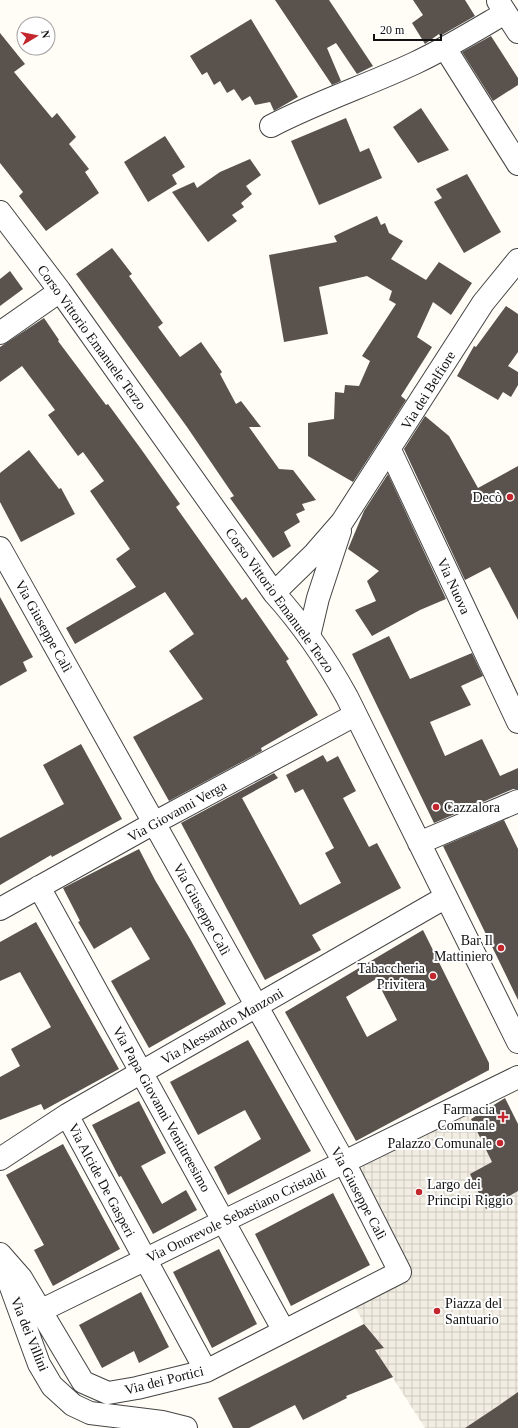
<svg xmlns="http://www.w3.org/2000/svg" width="518" height="1428" viewBox="0 0 518 1428" font-family="Georgia,serif">
<style>
.plaza{fill:url(#plaza-grid)}
.building{fill:#5a524d;fill-rule:evenodd}
.lines{fill:none;stroke-linecap:round;stroke-linejoin:round}
.minor-casing{stroke:#444;stroke-width:24}
.minor{stroke:#fff;stroke-width:22}
.poi-dot{fill:#c4262e;stroke:#fff;stroke-width:1.5}
.labels{text-anchor:middle;stroke-width:4;stroke-linejoin:round;paint-order:stroke}
.street-label{font-size:14px;fill:#111;stroke:#fff}
.poi-label{font-size:14px;fill:#111;stroke:#fff;text-anchor:end}
</style>
<defs>
<pattern id="plaza-grid" width="8" height="8" patternUnits="userSpaceOnUse"><rect width="8" height="8" fill="#f1ede2"/><path d="M0 4h8M4 0v8" fill="none" stroke="#cecac1"/></pattern>
</defs>
<rect width="100%" height="100%" fill="#fffdf5"/>
<path class="plaza" d="M463 1103 492 1162 486 1209 518 1191V1392L465 1428H425L375 1350 384 1348 364 1324 350 1297 400 1272 344 1162Z"/>
<path class="building" d="M275 0H329L373 66 357 74 336 43 327 48 341 81 332 85Z
M413 0H465L475 16 440 36 439 34 425 44 412 23 423 15Z
M251 19 298 97 274 111 270 102 255 105 250 96 242 101 234 89 227 93 220 81 214 85 207 72 202 75 190 56Z
M0 33 25 64 14 72 52 118 57 113 76 137 69 144 89 169 85 172 99 193 46 231 19 196 23 192 0 163Z
M491 36 518 78V85L493 101 462 52Z
M421 108 449 150 418 163 393 127Z
M346 118 360 152 369 148 382 178 319 205 291 141Z
M165 136 185 167 172 175 177 184 148 202 124 162Z
M250 159 261 175 246 186 252 194 241 203 244 207 232 215 237 221 208 242 172 192 194 182 197 188 220 172Z
M467 174 501 232 464 253 434 202 442 198 436 189Z
M377 216 381 225 385 223 389 233 403 241 391 259 426 280 439 262 472 283 451 315 433 302 417 337 432 347 401 396 406 400 353 482 308 456V423L334 419 335 392 344 393 345 385 359 386 370 361 362 356 396 304 389 300 392 291 367 276 319 287 328 334 284 342 269 255 337 242 334 236Z
M112 248 132 274 129 276 163 323 158 327 180 357 201 342 222 372 220 374 236 404 241 401 261 427H249L279 469 293 470 316 500 302 504 305 510 296 514 300 522 284 532 291 546 273 558 230 498 234 496 187 427 76 274Z
M10 271 23 289 0 306V279Z
M506 306 518 314V352L508 366 518 372V385L511 397 503 392 498 400 457 376 474 346 476 347Z
M44 318 59 340 58 341 106 405 108 404 141 449 180 504 176 507 242 600 246 597 289 659 286 661 318 715 261 748 262 751 169 801 133 737 203 699 169 651 194 634 165 592 75 644 66 628 136 587 116 559 130 549 90 491 104 481 83 452 78 456 48 415 55 410 22 366 0 382V347Z
M425 416 449 436 478 488 518 466V620L490 567 465 580 404 449Z
M29 450 59 489 61 488 75 514 21 542 0 502V473Z
M388 474 446 599 420 610 372 636 355 610 376 601 367 581 379 571 348 549 364 511Z
M0 597 33 657 23 662 27 671 0 686Z
M389 636 410 679 472 653 483 676 461 686 471 705 430 722 445 756 482 739 500 776 518 768V789H513L434 823 352 654Z
M81 744 122 819 52 857 51 855 0 885V838L64 804 43 765Z
M323 755 327 762 338 756 356 791 343 798 369 847 377 843 401 888 312 935 321 950 265 980 181 823 274 773 278 778 242 798 300 905 341 883 325 853 334 848 303 789 295 793 286 775Z
M504 820 518 849V1000L443 846Z
M139 849 155 880 190 939 226 1004 149 1048 111 981 150 959 131 927 94 949 78 922 80 921 63 888Z
M36 922 119 1069 44 1110 41 1104 0 1120V1077L20 1066 11 1049 51 1027 20 972 0 981V942Z
M423 930 489 1063V1070L356 1141 285 1012ZM376 979 397 1020 367 1037 346 997Z
M248 1040 311 1151 228 1195 214 1167 261 1139 245 1110 198 1135 170 1082Z
M505 1098 518 1124V1191L486 1209 470 1174 492 1162 471 1119Z
M139 1101 166 1153 141 1166 162 1204 186 1190 197 1210 153 1234 121 1176 119 1177 92 1125Z
M63 1144 120 1249 53 1286 34 1250 44 1245 6 1175Z
M333 1193 370 1265 291 1306 255 1234Z
M219 1249 257 1324 212 1348 173 1272Z
M141 1292 169 1347 139 1363 134 1351 102 1368 79 1325Z
M364 1324 384 1348 375 1350 393 1377 346 1396 347 1398 303 1420 295 1405 249 1428H233L218 1398Z
M518 1392V1428H465L498 1406Z"/>
<g class="lines">
<defs>
<path id="minor" d="M498 1 518 32
M445 48 518 164
M271 126C317 102 368 85 415 63 447 48 476 30 505 13
M0 212 60 291 274 593C303 625 326 659 347 697L518 1042
M0 333 60 291
M390 450 518 722
M0 548 344 1162 400 1272 206 1371 137 1388 108 1393 83 1382 21 1278 0 1254
M274 593 315 553 342 522 483 303 518 260
M309 636 318 598 340 531
M419 843 518 801
M39 887 284 1331
M0 909 154 823 355 715
M67 1115 206 1371
M0 1159 67 1115 446 897
M4 1268 39 1364 52 1386 73 1405 90 1413 162 1422 186 1428
M40 1311 518 1077"/>
</defs>
<use href="#minor" class="minor-casing"/>
<use href="#minor" class="minor"/>
</g>
<g class="poi-dot">
<circle cx="510" cy="497" r="4"/>
<circle cx="436" cy="807" r="4"/>
<circle cx="501" cy="948" r="4"/>
<circle cx="433" cy="976" r="4"/>
<path d="M501 1111h4v4h4v4h-4v4h-4v-4h-4v-4h4z"/>
<circle cx="500" cy="1143" r="4"/>
<circle cx="419" cy="1192" r="4"/>
<circle cx="437" cy="1311" r="4"/>
</g>
<g class="labels">
<g class="street-label">
<text transform="translate(92 337) rotate(54)" y="5">Corso Vittorio Emanuele Terzo</text>
<text transform="translate(428 390) rotate(-58)" y="5">Via dei Belfiore</text>
<text transform="translate(454 586) rotate(65)" y="5">Via Nuova</text>
<text transform="translate(280 600) rotate(54)" y="5">Corso Vittorio Emanuele Terzo</text>
<text transform="translate(44 626) rotate(61)" y="5">Via Giuseppe Calì</text>
<text transform="translate(177 811) rotate(-29)" y="5">Via Giovanni Verga</text>
<text transform="translate(202 909) rotate(61)" y="5">Via Giuseppe Calì</text>
<text transform="translate(222 1026) rotate(-30)" y="5">Via Alessandro Manzoni</text>
<text transform="translate(162 1109) rotate(61)" y="5">Via Papa Giovanni Ventitreesimo</text>
<text transform="translate(102 1180) rotate(62)" y="5">Via Alcide De Gasperi</text>
<text transform="translate(359 1193) rotate(62)" y="5">Via Giuseppe Calì</text>
<text transform="translate(236 1215) rotate(-26)" y="5">Via Onorevole Sebastiano Cristaldi</text>
<text transform="translate(30 1334) rotate(68)" y="5">Via dei Villini</text>
<text transform="translate(164 1380) rotate(-14)" y="5">Via dei Portici</text>
</g>
<g class="poi-label">
<text x="502" y="502">Decò</text>
<text x="444" y="812" text-anchor="start">Cazzalora</text>
<text x="493" y="945">Bar Il<tspan x="493" dy="16">Mattiniero</tspan></text>
<text x="425" y="973">Tabaccheria<tspan x="425" dy="16">Privitera</tspan></text>
<text x="495" y="1114">Farmacia<tspan x="495" dy="16">Comunale</tspan></text>
<text x="492" y="1148">Palazzo Comunale</text>
<text x="427" y="1189" text-anchor="start">Largo dei<tspan x="427" dy="16">Principi Riggio</tspan></text>
<text x="445" y="1308" text-anchor="start">Piazza del<tspan x="445" dy="16">Santuario</tspan></text>
</g>
</g>
<g transform="translate(36 36) rotate(80)"><circle r="19" fill="#ffffff" stroke="#a0a0a0"/>
<path d="M0-3L7 15L0 10L-7 15Z" fill="#c4262e"/>
<text y="-6" font-size="11" font-weight="bold" text-anchor="middle" fill="#111111">N</text>
</g>
<path d="M374 34v6h67v-6" fill="none" stroke="#111111" stroke-width="2"/>
<text x="380" y="34" font-size="12" fill="#111111" stroke="#ffffff" stroke-width="3" paint-order="stroke">20 m</text>
</svg>
